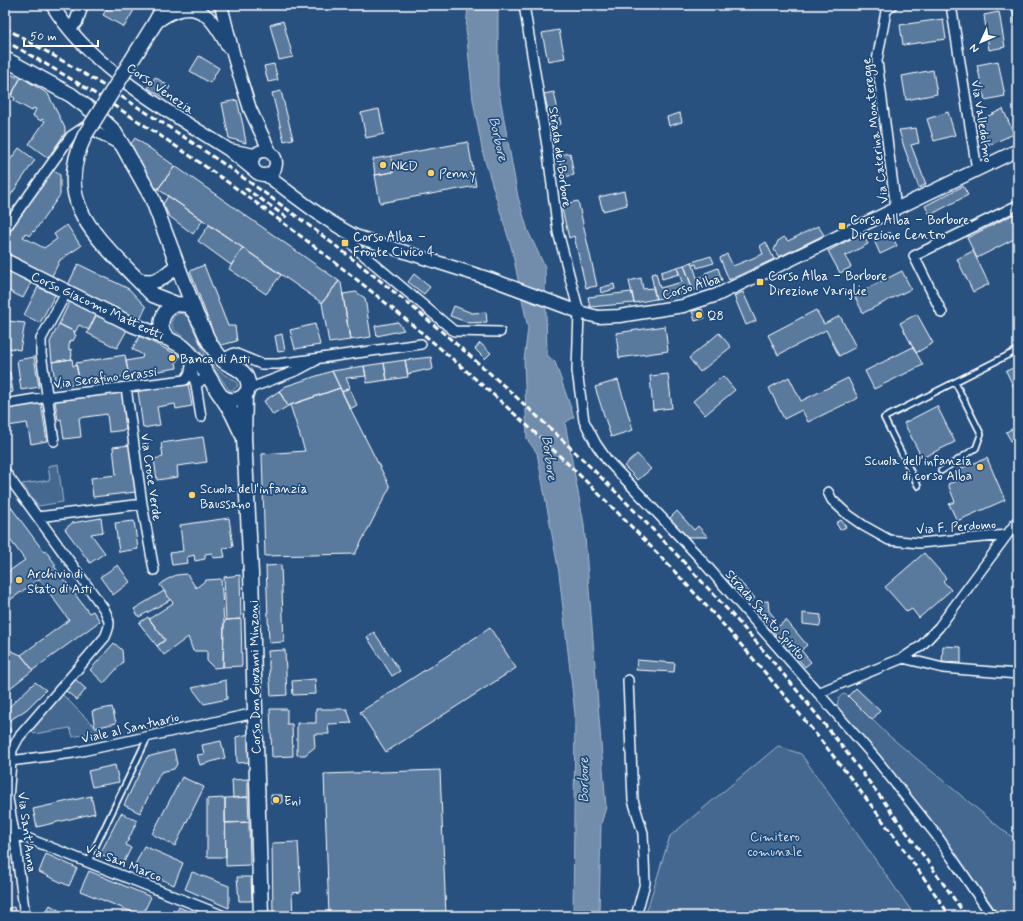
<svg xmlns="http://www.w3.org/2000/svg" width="1023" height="921" viewBox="0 0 1023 921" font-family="Mynerve,sans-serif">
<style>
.green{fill:#446890;stroke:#a2b4c8}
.water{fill:#718dab;stroke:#aabbcd}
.building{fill:#5a7a9d;stroke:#fff}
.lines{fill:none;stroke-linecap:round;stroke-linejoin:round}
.lane-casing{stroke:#fff;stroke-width:8}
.street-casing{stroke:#fff;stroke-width:12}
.secondary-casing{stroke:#fff;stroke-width:15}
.primary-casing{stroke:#fff;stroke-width:17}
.lane{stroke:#1f4a7a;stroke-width:4.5}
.street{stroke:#1f4a7a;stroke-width:9}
.secondary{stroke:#1f4a7a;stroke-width:12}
.primary{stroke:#1f4a7a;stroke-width:14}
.rail{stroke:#fff;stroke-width:3;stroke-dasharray:6 3;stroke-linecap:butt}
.primary-bridge-casing{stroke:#fff;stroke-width:17;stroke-linecap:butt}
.primary-bridge{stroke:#1f4a7a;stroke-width:14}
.poi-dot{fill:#ffd166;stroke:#1f4a7a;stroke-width:1.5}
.labels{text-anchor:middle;stroke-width:3.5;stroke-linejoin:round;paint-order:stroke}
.street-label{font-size:13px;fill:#fff;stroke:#1f4a7a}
.poi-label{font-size:13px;fill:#fff;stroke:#1f4a7a;text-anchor:start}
.park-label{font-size:13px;fill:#dae1e9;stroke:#1f4a7a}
.water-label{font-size:14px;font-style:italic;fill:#d4dde6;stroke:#1f4a7a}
</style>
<rect width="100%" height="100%" fill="#28517f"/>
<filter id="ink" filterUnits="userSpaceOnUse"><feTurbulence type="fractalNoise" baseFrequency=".025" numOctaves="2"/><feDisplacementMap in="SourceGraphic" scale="8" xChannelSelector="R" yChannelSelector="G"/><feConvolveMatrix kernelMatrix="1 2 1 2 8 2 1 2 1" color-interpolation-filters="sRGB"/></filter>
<g filter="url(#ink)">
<path class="green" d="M181 313 185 315 189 319 207 359 196 347 173 329C170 321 172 315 181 313Z
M211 364 225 375 235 380 238 385C236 389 233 391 229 390Z
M58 464 63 502 38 506 22 484 50 480 48 466Z
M62 694 99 731 73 737 70 728 34 734 32 730Z
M844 694 848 696 888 735 1004 831 1018 841V916H1000L932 823 838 710C837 703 837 697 844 694Z
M778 746 801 754 915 916H645L670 836Z"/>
<path class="water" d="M468 5H498V86L518 197 528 231 545 267 547 355 555 362 574 417 565 423 584 524 606 807 601 824 599 916H573L575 714 559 573 537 453 527 439 524 360 528 328 512 250 483 154 473 100 466 29Z"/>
<path class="building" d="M109 5H137L124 27 103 15Z
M1012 5H1018V24L1015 25Z
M999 12 1005 47 989 50 984 15Z
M943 19 946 39 903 45 900 25Z
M283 21 293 57 279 60 270 25Z
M559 30 565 58 548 61 542 33Z
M199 56 219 68 210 83 190 71Z
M998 61 1005 96 985 100 977 65Z
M274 64 278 80 268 82 264 66Z
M933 70 937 94 906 100 902 76Z
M5 71 20 79 12 94 5 90Z
M21 77 48 94 65 128V133L48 158 29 144 45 121 42 119 41 121 33 116 36 109 33 108 32 111 14 101 15 98 11 96Z
M155 77 170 87 163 97 148 88Z
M281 91 293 139 284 141 272 93Z
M554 92 561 124 552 126 544 94Z
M237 100 243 125 246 143 229 138 222 103Z
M379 109 384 134 366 138 361 113Z
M1003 109 1014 134 989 145 978 121Z
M948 112 955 135 934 141 927 119Z
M680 113 682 122 669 126 667 117Z
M916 128 919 143 911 145 926 184 919 188 904 147 899 130Z
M135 138 175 166 158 189 153 186 131 144Z
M468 142 476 186 380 203 375 175 393 172 391 156Z
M19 148 35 160 6 202 5 167Z
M570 153 574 175 563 177 559 155Z
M391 156 393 172 375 175 373 159Z
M175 166 339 281 322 303 158 189Z
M53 170 60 175V195L34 232 33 231 29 236 25 233 23 237 44 248 57 239 54 234 67 225 81 246 60 260 52 276 5 252V237Z
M963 186 968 195 930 215 925 206Z
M624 191 627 205 603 211 599 197Z
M168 196 203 220 193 234 169 216 163 204Z
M578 201 597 286 586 288 574 236 569 238 561 205Z
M1014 214 1018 221V237L977 258 967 238Z
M209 225 243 248 231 265 198 241Z
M818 226 824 235 779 257 774 250 778 241 784 237 788 241Z
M890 232 897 246 880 254 874 240Z
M862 233 868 244 845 256 851 267 840 273 828 251Z
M766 242 774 259 729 280 720 258 727 254 733 266 763 254 760 246Z
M243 248 281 275 266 294 229 269Z
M973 251 989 284 973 292 957 259Z
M711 256 714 263 697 268 696 264 693 265 692 262Z
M692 262 697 278 706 275 705 273 718 268 722 280 693 290 684 265Z
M78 264 129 289 146 307 140 320 68 285Z
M204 265 228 326H235L237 341 218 346 190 271Z
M684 265 693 290 675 296 656 299 651 274 656 273 660 288 682 282 677 267Z
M677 267 679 274 662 279 661 272Z
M9 271 31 283 23 298 5 289V278Z
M902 271 911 289 863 313 854 295Z
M414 274 430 287 424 294 408 282Z
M641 278 643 289 653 288 656 299 634 303 629 281Z
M339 281 341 283 350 340 329 343 322 303Z
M614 284 615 289 601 293 600 288Z
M38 287 55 295 40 323 24 315Z
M356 292 365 298 371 337 350 340 343 294Z
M632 292 634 303 590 307 588 297Z
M743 292 756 321 746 325 734 296Z
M70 301 96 315 89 330 79 325 75 332 59 324Z
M454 306 472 313 486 312 487 322 469 323 450 316Z
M702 309 705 318 695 321 692 311Z
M816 310 824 324 840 316 856 347 839 356 826 330 778 355 768 335Z
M917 314 933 343 916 353 900 323Z
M96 315 127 330 117 348 87 333Z
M8 321 25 323 20 350 5 347Z
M398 322 404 330 377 336 375 326Z
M59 324 75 332 74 334 76 335 73 341 71 340 69 345V350L71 349 72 356H71L72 359 52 362 50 342Z
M315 324 320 345 295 349 290 330Z
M665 326 668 351 619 358 616 333Z
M719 333 731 347 700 372 689 358Z
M282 334 285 351 278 352 275 336Z
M140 336 180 356 176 362 177 368 129 376 126 361 142 358 143 355 132 349Z
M480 343 491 353 485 359 475 349Z
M913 347 923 365 874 389 865 371Z
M125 355 129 376 80 383 76 363Z
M34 357 39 387 21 390 17 360Z
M431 357 433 369 426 371 425 370 408 374 405 360Z
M72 359 73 366 76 365 80 383 56 386 52 362Z
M405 360 408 377 387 380 384 363Z
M384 363 387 380 367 383 364 366Z
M364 366 366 376 346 378 350 387 342 392 332 371Z
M1018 366V396L1006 371Z
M332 371 340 388 288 406 279 391 286 386Z
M10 372 13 392 5 394V373Z
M668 374 672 408 653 410 650 376Z
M723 376 735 390 705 415 693 401Z
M789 377 801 401 848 378 858 398 808 422 802 410 784 419 769 388Z
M618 380 633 430 611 437 595 387Z
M188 384 192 406 176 409 175 404 157 407 160 425 143 428 138 391Z
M340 388 390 487 355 554 265 556 262 454 305 451 290 405Z
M349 388 357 405 350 409 342 392Z
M279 391 288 406 273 415 264 401Z
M125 392 127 410H124L126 430 109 432 107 414 79 418 81 437 64 439 61 419 58 420 55 401Z
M41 403 47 441 31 444 27 423 8 426 5 423V409Z
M937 406 955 442 922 458 904 423Z
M1018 426V449L1016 450 1006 432Z
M203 437 207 462 177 466 178 477 157 480 154 459 163 457 161 443Z
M130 445 136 492 93 497 91 478 116 475 113 447Z
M637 454 651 469 638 480 624 466Z
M987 458 1005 500 957 521 949 504 955 502 948 484 961 479 957 470Z
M5 499 44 552 45 550 56 565 54 566 89 613 93 611 100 621 33 670 21 655 69 620 39 579 6 603 5 602V580L8 578 5 574 25 560 5 533Z
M677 511 694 530 698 526 708 537H685L669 519Z
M101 518 103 532 91 534 105 553 90 563 65 529 72 523Z
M229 518 233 547 223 548 225 557 213 558 212 553 205 554V559L195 561 194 555 187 557 188 563 172 565 170 553 183 551 180 525Z
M841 520 846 527 840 530 836 523Z
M134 521 138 549 119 552 115 523Z
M924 553 946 578 943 581 951 590 919 618 912 609 907 612 885 587Z
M118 565 130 582 113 595 100 577Z
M281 565 284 642 269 643 266 566Z
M732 573 755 598 749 603 726 578Z
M187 574 196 588 206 580 221 579 224 623 223 667 214 668 207 661V651H193L188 637 164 655 157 646 165 640 149 619 173 603 160 585 166 580 176 575Z
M240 575 241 619 226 620 224 577Z
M164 591 170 600 139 617 134 609Z
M768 601 769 611 775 618 767 624 758 614 757 602Z
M803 613 821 615 820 626 803 624Z
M148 617 165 640 157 646 139 623Z
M241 619 242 666 223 667 224 623 226 620Z
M786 620 807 645 795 656 773 631Z
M490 628 516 668 386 752 360 712Z
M374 632 400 671 392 676 367 637Z
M114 643 122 650 123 662 104 683 90 670Z
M943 646 961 647V663L942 662Z
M5 648 21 655 33 670 5 692Z
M285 650 287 695 271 696 268 651Z
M801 650 811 662 805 667 795 656Z
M637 660 675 663 674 672 636 670Z
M75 679 86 689 77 700 65 690Z
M315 679 316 694 293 695 292 681Z
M226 680 227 699 204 704 192 688Z
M35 682 46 690 27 709 6 723 11 731 5 735V705L8 708Z
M856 688 880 711 872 720 848 696Z
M112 707 116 723 95 728 92 711Z
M270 709H287V724H292L293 756 272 757Z
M316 709H347L352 723 328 724 329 734H314L315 747 305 755H297V723H316Z
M249 734 250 762 237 763 236 737Z
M221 741 225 758 200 765 197 755 204 754 202 745Z
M174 750 177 764 174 769 161 772 140 813 124 805 147 757Z
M115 765 119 782 92 787 88 771Z
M440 770 446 916H329L324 774Z
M182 777 204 787 175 846 152 834Z
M248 779V797L233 798 232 780Z
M271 795H282V803H271Z
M91 796 95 813 37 827 33 809Z
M248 797 249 822 225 823V798Z
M225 798 226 857H207V799Z
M121 813 137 821 126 845 131 848 123 864 100 854Z
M249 822 250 865 226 866 225 823Z
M298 842 301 892 292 893 293 916H273L272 843Z
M144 846 183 863 174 885 134 867Z
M46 854 77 868 69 886 39 872Z
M89 871 151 897 142 916 80 891Z
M192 872 229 886V908L185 889Z
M237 877H249L251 878 252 901H239Z
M50 905 68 916H44Z
M14 907 16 916H5V909Z
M179 907 199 916H175Z"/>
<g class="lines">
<defs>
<path id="lane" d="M941 471 976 448 981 434 955 382
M918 486 884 418 1018 350
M88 862 148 737"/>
<path id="street" d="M524 5 547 146 558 232 579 312 577 371 584 421 596 444 607 460 697 555 876 759 937 836 992 916
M892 5 886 11 877 61 896 209
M951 5 977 170
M5 229 71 136 86 126 121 146
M355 236 353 245 360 252 454 331 500 332
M942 313 914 256 1018 205
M222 359 234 353 261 364H278L421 344
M191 368 196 385 202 380 210 378
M196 385 201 417
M126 387 142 504 154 570
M248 389 298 370 315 361
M5 404 54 396 185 380 190 373 192 357
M54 441 41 354V339L66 293
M5 472 104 609C110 621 111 624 105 637L19 737 12 750 8 799 14 833 25 916
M828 492 832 500 847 514 864 526 889 540 919 543 1007 535
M38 517 142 504
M903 658 943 668 1018 674
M628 680 633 800 643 833 645 883 636 916
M818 693 903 658 921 646 939 627 1018 520
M10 761 73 753 255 713
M14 833 224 916"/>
<path id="secondary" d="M52 5C92 70 167 110 229 150
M221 5 235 61 250 109 270 152
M155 23C161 19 167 14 174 12 203 0 216 25 228 47
M69 29 76 22 82 5
M252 163a12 12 0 1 1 24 0a12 12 0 1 1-24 0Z
M254 155 229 150 255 171
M266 175C295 196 322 219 355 236L493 280 579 312 598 317 619 316 683 306 717 295 1018 150"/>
<path id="primary" d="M155 23 165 5
M5 59 71 95 96 114 113 130 124 148 152 198 196 314
M5 261 133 325 169 339
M134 276 153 295 176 304
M138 280C158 285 163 277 178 265
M176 304 188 305C191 308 194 311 196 315 204 327 206 342 217 353 219 356 222 360 225 362 233 367 244 370 247 379 254 396 234 406 221 396 213 386 209 374 200 365 194 359 189 352 183 347 179 344 173 342 169 339 155 328 162 310 176 304Z
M245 394 244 438 251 574 261 916
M221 396 232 413 242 434"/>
</defs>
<use href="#lane" class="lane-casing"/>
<use href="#street" class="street-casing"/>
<use href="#secondary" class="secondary-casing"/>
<use href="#primary" class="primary-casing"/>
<use href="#lane" class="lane"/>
<use href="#street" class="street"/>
<use href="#secondary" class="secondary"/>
<use href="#primary" class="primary"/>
<path class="rail" d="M5 28C279 180 526 384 734 617 818 711 894 812 966 916
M5 41C114 101 216 171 315 247 561 436 776 658 950 916
M245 188 289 219"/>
<defs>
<path id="primary-bridge" d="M134 276C91 232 54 199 85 135L155 23"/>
</defs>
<use href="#primary-bridge" class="primary-bridge-casing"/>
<use href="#primary-bridge" class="primary-bridge"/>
</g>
</g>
<g class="poi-dot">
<circle cx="383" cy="165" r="4"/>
<circle cx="431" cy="173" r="4"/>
<rect x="838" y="222" width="8" height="8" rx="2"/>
<rect x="341" y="239" width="8" height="8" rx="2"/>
<rect x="756" y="278" width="8" height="8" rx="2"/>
<circle cx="699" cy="315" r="4"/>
<circle cx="172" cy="358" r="4"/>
<circle cx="980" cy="467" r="4"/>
<circle cx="192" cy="495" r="4"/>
<circle cx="19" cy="580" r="4"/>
<circle cx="276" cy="800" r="4"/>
</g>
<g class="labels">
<g class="street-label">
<text transform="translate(161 88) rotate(35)" y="5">Corso Venezia</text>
<text transform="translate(983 121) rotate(81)" y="5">Via Valledolmo</text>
<text transform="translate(874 131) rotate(-97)" y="5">Via Caterina Monteregge</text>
<text transform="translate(561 157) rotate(82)" y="5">Strada del Borbore</text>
<text transform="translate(691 286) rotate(-17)" y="5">Corso Alba</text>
<text transform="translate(98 305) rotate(25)" y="5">Corso Giacomo Matteotti</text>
<text transform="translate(105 377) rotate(-7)" y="5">Via Serafino Grassi</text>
<text transform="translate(152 477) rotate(82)" y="5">Via Croce Verde</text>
<text transform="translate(956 526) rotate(-4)" y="5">Via F. Perdomo</text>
<text transform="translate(766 614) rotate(49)" y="5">Strada Santo Spirito</text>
<text transform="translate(254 677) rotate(-91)" y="5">Corso Don Giovanni Minzoni</text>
<text transform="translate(130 727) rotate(-13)" y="5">Viale al Santuario</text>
<text transform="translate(28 832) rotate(83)" y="5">Via Sant'Anna</text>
<text transform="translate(124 862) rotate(22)" y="5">Via San Marco</text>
</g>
<g class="poi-label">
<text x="391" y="170">NKD</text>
<text x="439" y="178">Penny</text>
<text x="850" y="224">Corso Alba – Borbore<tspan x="850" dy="15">Direzione Centro</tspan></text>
<text x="353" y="241">Corso Alba –<tspan x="353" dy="15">Fronte Civico 4</tspan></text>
<text x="768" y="280">Corso Alba – Borbore<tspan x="768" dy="15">Direzione Variglie</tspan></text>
<text x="707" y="320">Q8</text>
<text x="180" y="363">Banca di Asti</text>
<text x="972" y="465" text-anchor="end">Scuola dell'infanzia<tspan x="972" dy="15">di corso Alba</tspan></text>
<text x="200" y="493">Scuola dell'infanzia<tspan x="200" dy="15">Baussano</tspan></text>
<text x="27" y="578">Archivio di<tspan x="27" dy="15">Stato di Asti</tspan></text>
<text x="284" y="805">Eni</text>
</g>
<g class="park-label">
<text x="775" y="841">Cimitero<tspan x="775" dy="15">comunale</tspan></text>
</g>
<g class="water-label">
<text transform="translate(499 139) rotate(77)" y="5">Borbore</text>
<text transform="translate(550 458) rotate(82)" y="5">Borbore</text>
<text transform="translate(583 780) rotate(-90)" y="5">Borbore</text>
</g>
</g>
<rect width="1023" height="921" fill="none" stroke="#1f4a7a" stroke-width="20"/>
<rect x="10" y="10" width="1003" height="901" fill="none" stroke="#fff" stroke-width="1.5" filter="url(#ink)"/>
<g transform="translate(981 42) rotate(226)" stroke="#1f4a7a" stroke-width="3" paint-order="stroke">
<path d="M0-3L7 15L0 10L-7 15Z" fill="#ffffff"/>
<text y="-6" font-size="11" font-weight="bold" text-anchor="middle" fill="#ffffff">N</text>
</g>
<path d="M24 40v6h74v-6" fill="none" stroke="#ffffff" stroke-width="2"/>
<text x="30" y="40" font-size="12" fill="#ffffff" stroke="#1f4a7a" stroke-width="3" paint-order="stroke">50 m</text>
</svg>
